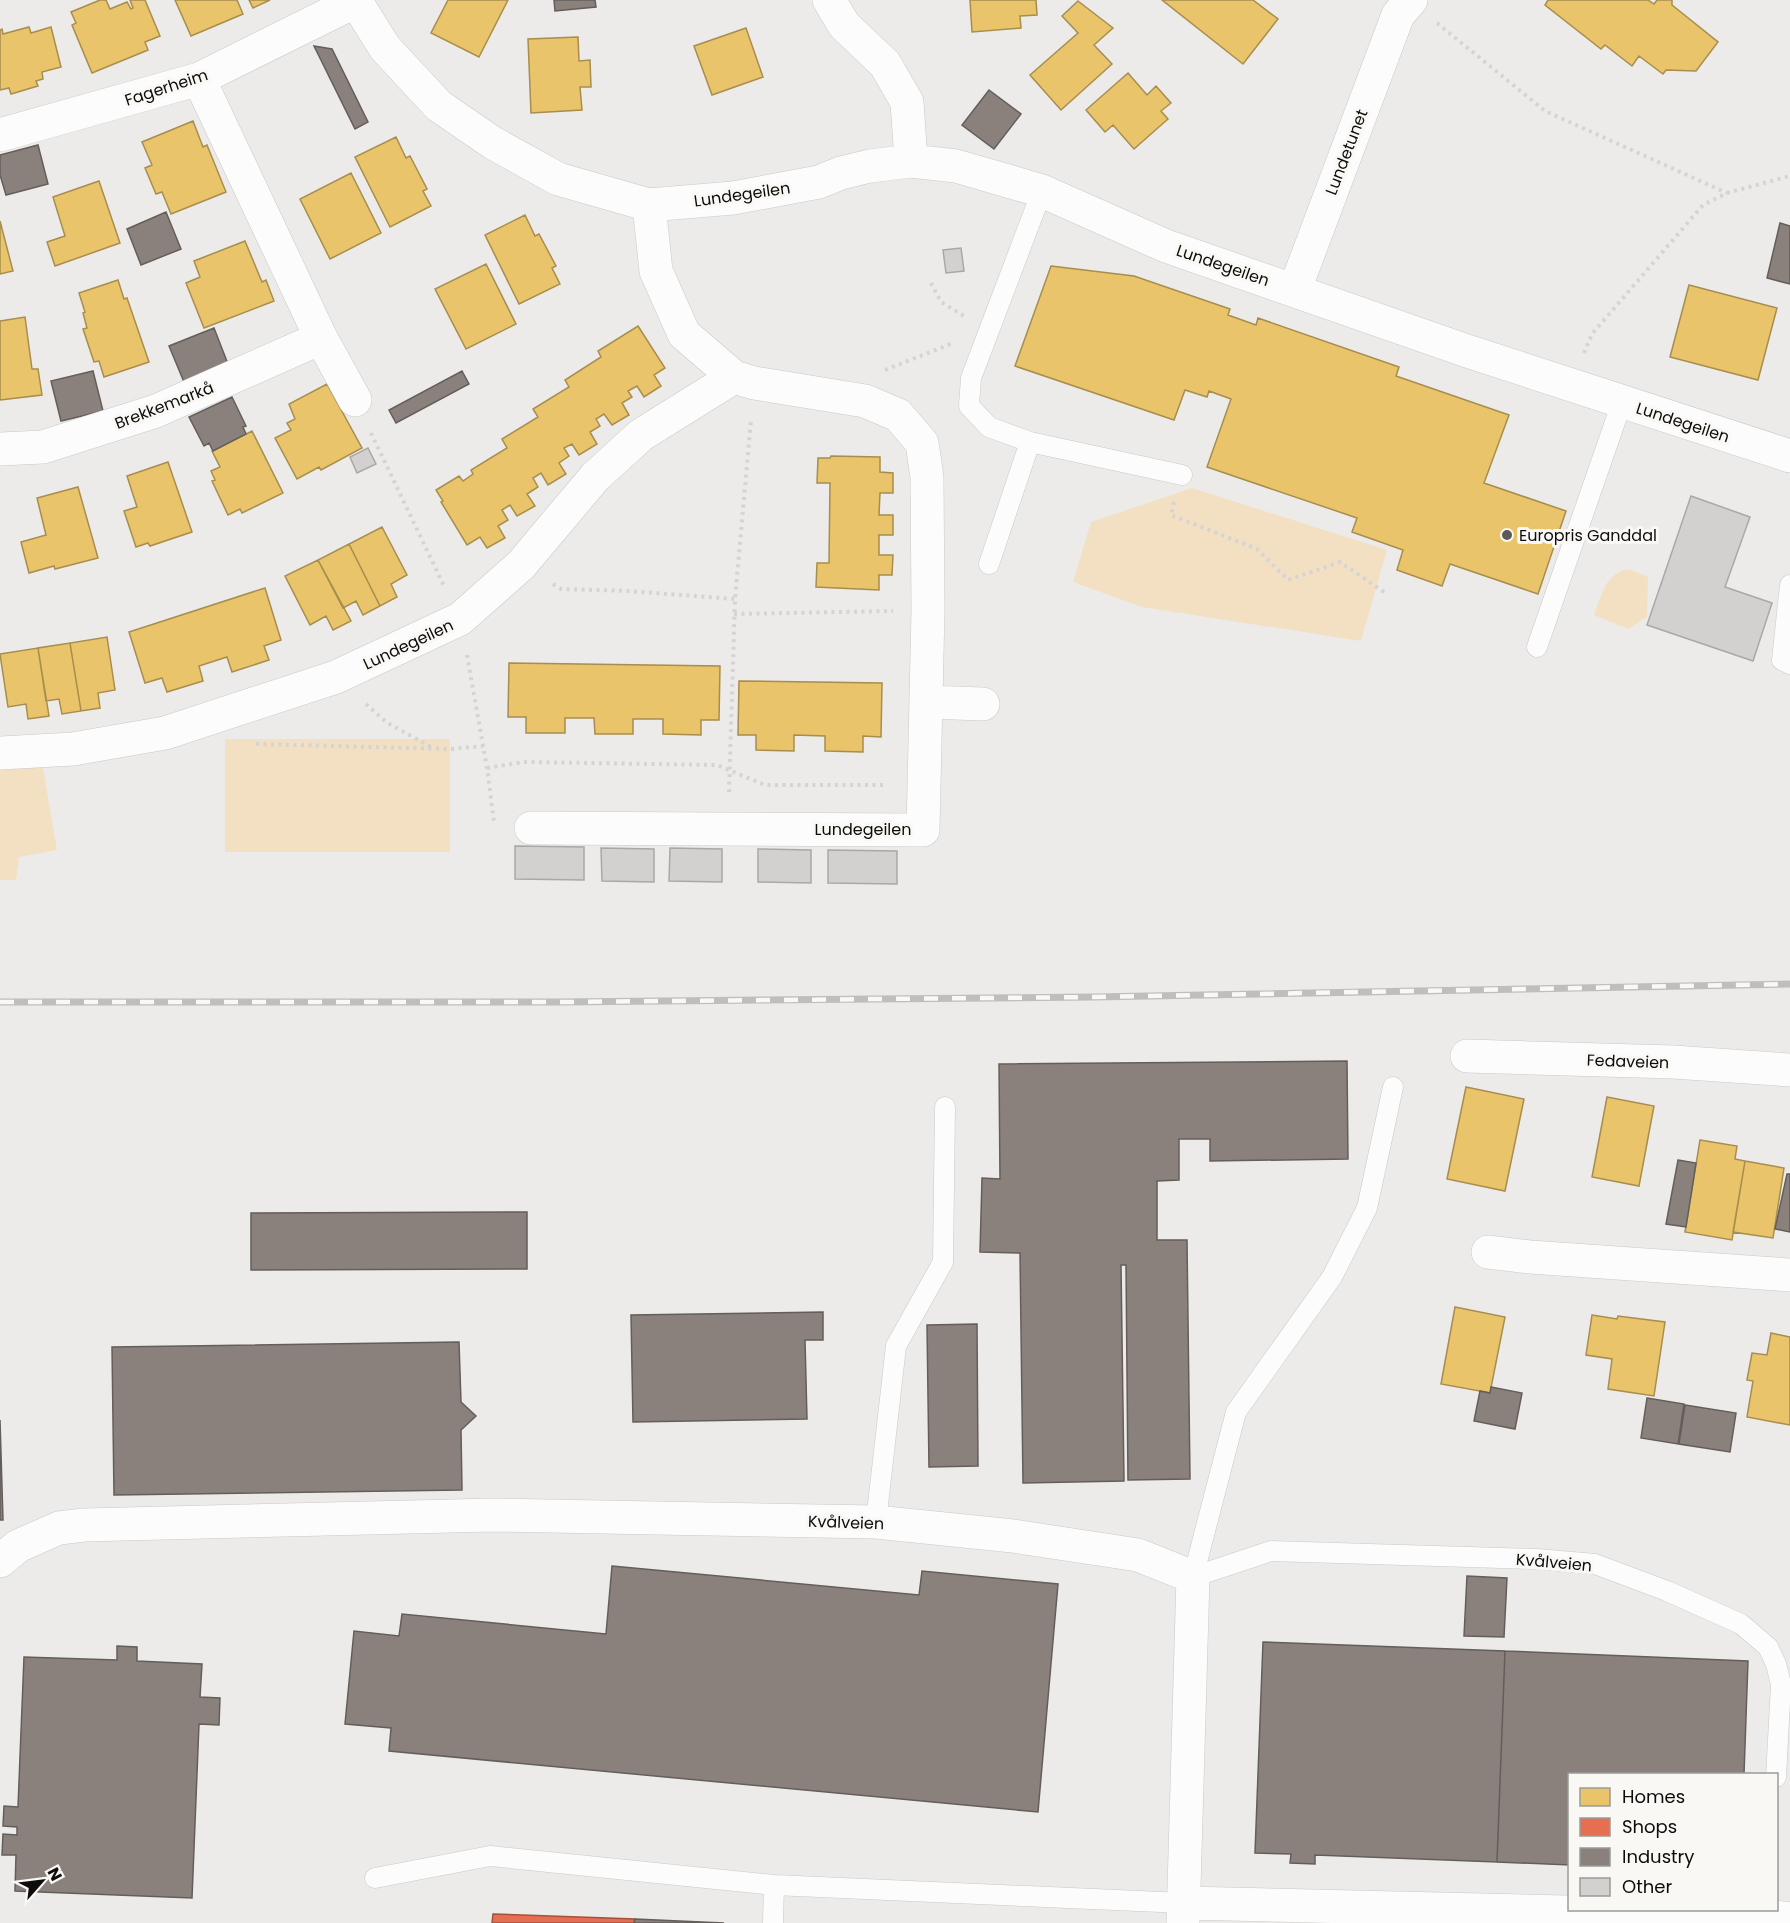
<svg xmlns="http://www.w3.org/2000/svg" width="1790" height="1923" viewBox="0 0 1790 1923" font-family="Poppins,sans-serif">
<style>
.green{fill:#f3e0c2}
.homes{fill:#e9c46a;stroke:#a78d4e;stroke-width:1.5}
.shops{fill:#e76f51;stroke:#a6513c;stroke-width:1.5}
.industry{fill:#8a817c;stroke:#645e5a;stroke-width:1.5}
.building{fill:#d2d1d0;stroke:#a9a8a7;stroke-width:1.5}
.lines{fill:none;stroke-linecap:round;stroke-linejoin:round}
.lane-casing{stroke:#c9c9c7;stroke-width:21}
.street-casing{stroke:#c9c9c7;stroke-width:34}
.path{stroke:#d4d4d4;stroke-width:4;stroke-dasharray:3 4.5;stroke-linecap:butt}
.lane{stroke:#fcfcfc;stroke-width:20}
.street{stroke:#fcfcfc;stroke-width:33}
.rail-casing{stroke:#bebebe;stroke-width:7}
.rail{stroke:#faf8f5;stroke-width:4.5;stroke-dasharray:14;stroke-linecap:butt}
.poi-dot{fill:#5b5a59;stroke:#faf8f5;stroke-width:2}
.labels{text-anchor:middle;stroke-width:6;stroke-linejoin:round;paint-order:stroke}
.street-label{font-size:16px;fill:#0d0c0b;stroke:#faf8f5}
.poi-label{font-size:16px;fill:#0d0c0b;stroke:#faf8f5;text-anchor:start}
</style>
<rect width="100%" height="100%" fill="#ecebe9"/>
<path class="green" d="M1192 488 1387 550 1361 641 1142 607 1073 582 1091 522Z
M1623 570H1631L1648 577 1647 617 1628 629 1594 615C1601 597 1604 578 1623 570Z
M225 739H450V852H225Z
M42 762 57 850 19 857 16 880H0V770Z"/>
<path class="homes" d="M100 0H106L110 9 127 2 131 9 133 8 130 0H145L160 36 145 42 148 50 92 73 72 25 76 23 71 12Z
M175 0H237L243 14 191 36Z
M249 0H270L253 8Z
M448 0H508L479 57 431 33Z
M970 0H1036L1037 15 1020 16 1021 28 972 32Z
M1162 0H1253L1278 19 1243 64Z
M1548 0H1648L1654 4 1657 0H1672V5L1718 42 1696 71 1666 70 1663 74 1639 56 1632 66 1605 45 1601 49 1545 5Z
M1078 1 1113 28 1094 45 1112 64 1061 110 1030 75 1078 33 1062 16Z
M29 27 31 33 51 27 61 67 42 72 43 79 36 81 38 86 11 94 9 88 0 90V30L2 29 3 34Z
M746 28 763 77 712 95 694 46Z
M578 37 579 61 590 60 591 87H580L582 110 531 113 528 39Z
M1128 73 1147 95 1156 86 1171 103 1161 111 1168 119 1134 149 1113 125 1105 132 1086 110Z
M193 121 203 147 207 145 226 192 171 214 162 192 156 194 145 168 152 165 142 142Z
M396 137 406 158 410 156 427 189 423 191 431 206 390 227 355 157Z
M351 173 381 233 330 259 300 199Z
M99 181 120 243 55 266 47 242 65 236 53 197Z
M525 215 535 236 539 234 556 266 552 268 560 284 519 304 485 235Z
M0 221 13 271 0 274Z
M245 241 262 282 266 280 274 301 204 328 186 283 200 277 194 261Z
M486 264 516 324 466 349 435 289Z
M1051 266 1134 276 1230 309 1228 315 1256 325 1258 318 1399 367 1396 376 1509 415 1484 483 1566 511 1538 594 1450 564 1442 586 1397 570 1403 550 1352 532 1357 518 1207 467 1231 399 1209 391 1207 397 1185 390 1174 420 1015 366Z
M118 280 124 299 127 298 149 362 104 377 99 361 94 362 83 329 87 328 83 313 85 312 79 293Z
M1689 285 1777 308 1758 380 1670 357Z
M25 317 32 369H38L42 395 0 400V321Z
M638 326 665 368 654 375 661 386 644 397 637 386 628 391 632 397 622 403 629 415 612 425 604 414 596 419 600 426 590 432 597 444 579 455 572 444 564 448 569 456 559 463 566 474 548 485 541 473 533 478 538 487 527 494 535 506 517 516 510 505 502 510 508 520 498 526 505 538 487 548 480 537 467 545 441 502 443 501 436 490 459 476 463 481 473 474 471 470 507 448 502 439 538 417 533 409 569 387 565 380 601 357 598 351Z
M327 384 362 448 321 470 319 467 297 479 275 438 291 430 287 423 295 419 289 404Z
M252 431 283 493 242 513 240 509 228 515 212 481 215 480 211 471 220 467 212 451Z
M831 456 880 457V472L893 473V493H880L879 515H893V535H879V555H893L892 575H879V590L816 587 817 563H829L830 483H817L818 458H830Z
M168 462 192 532 150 546 148 543 136 547 124 511 137 507 127 476Z
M78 487 98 558 55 569 54 566 29 573 21 542 46 535 37 498Z
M382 527 407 575 391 584 397 597 380 606 349 544Z
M349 544 380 606 363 615 356 601 343 608 318 560Z
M318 560 351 621 333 630 326 616 310 625 285 576Z
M265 588 281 640 264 646 269 660 232 672 227 657 199 666 203 681 167 692 162 678 145 683 129 632Z
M107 637 115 690 98 693 100 708 81 711 70 643Z
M70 643 81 711 62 714 59 699 46 701 38 648Z
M38 648 49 716 28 719 26 704 8 707 0 654Z
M509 663 720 666 719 720H701V735L663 734V719H633V734H595L594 718H565V733H526V717H508Z
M739 681 882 683 881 737 863 736V752L825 751V736L794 735V751L756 750V735H738Z
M1466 1087 1524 1099 1505 1191 1447 1179Z
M1607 1097 1654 1106 1639 1186 1592 1177Z
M1700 1140 1737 1146 1735 1159 1745 1161 1732 1240 1685 1232Z
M1745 1161 1784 1168 1773 1238 1733 1232Z
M1455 1307 1505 1317 1490 1393 1441 1384Z
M1592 1315 1617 1319 1618 1316 1665 1322 1654 1396 1608 1389 1612 1359 1586 1355Z
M1771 1333 1790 1337V1425L1747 1417 1753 1381 1747 1380 1752 1353 1767 1355Z"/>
<path class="shops" d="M493 1914 635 1919 634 1923H492Z"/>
<path class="industry" d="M554 0H595L596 7 555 11Z
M314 46 332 49 368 122 355 129Z
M989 90 1021 114 994 149 962 125Z
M38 145 48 184 6 195 0 175V155Z
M166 212 181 249 141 265 127 229Z
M1780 223 1790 226V284L1767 278Z
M214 328 228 364 184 382 169 346Z
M93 371 103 411 61 421 51 381Z
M462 371 469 384 396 423 389 410Z
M232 397 246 426 243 427 246 434 213 451 209 443 204 446 189 417Z
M1347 1061 1348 1159 1210 1161V1139H1179V1180L1157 1181V1240H1187L1190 1479 1128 1480 1126 1265H1121L1124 1481 1023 1483 1020 1253 980 1252 982 1178 1000 1179 999 1064Z
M1678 1160 1696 1163 1686 1227 1666 1224Z
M1787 1174H1790V1232L1775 1229Z
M527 1212V1269L251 1270V1213Z
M823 1312V1340H805L807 1419 633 1422 631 1315Z
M977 1324 978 1466 929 1467 927 1325Z
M459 1342 461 1402 476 1416 461 1430 462 1490 114 1495 112 1347Z
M1491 1387 1522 1393 1515 1429 1474 1421 1480 1391 1490 1393Z
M1647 1398 1684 1404 1678 1444 1641 1438Z
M1685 1405 1736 1413 1730 1452 1679 1444Z
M0 1420 3 1520H0Z
M612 1566 919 1595 922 1571 1058 1584 1038 1812 389 1751 391 1728 345 1724 354 1631 399 1636 402 1614 606 1634Z
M1467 1576 1507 1578 1504 1637 1464 1636Z
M1263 1642 1505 1651 1497 1862 1315 1855V1864L1290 1863 1291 1854 1255 1853Z
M117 1646 137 1647V1661L202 1664 200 1697 220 1698 219 1725 199 1724 192 1898 15 1891 16 1855H2L3 1834 17 1835V1827L3 1826 4 1806 18 1807 24 1657 117 1660Z
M1505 1651 1748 1661 1744 1774H1570V1865L1497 1862Z
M635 1919 724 1923H634Z"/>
<path class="building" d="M961 248 964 271 946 273 943 250Z
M368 448 376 464 357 473 350 457Z
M1691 496 1750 517 1725 587 1772 603 1753 661 1647 625Z
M515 846 584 847V880L515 879Z
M601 848 654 849V882L602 881Z
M670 848 722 849V882L669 881Z
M758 849 811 850V883L758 882Z
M828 850 897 851V884L828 883Z"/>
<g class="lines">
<defs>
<path id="lane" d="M1042 191 971 378 969 406 989 427 1030 442 1182 475
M989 564 1030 442
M1790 585 1782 660 1790 664
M1537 647 1622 402
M876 1522 896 1346 943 1262 945 1107
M1193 1577 1271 1551 1537 1559 1595 1564 1667 1591 1741 1624 1768 1647 1776 1664 1781 1684 1776 1777
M1193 1577 1236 1412 1332 1277 1367 1208 1393 1087
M375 1878 490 1856 774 1885 1184 1903
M773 1923 774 1885"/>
<path id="street" d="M355 0 385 48 439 106 493 143 558 179 649 205 733 198 819 182 841 173 870 166 911 161 956 166 1042 191 1166 246 1467 351 1790 456
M829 0 844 25 885 64 907 102 911 161
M199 79 321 338 355 400
M0 135 199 79 356 1
M1295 289 1398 15 1411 0
M0 449 43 447 156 411 321 338
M927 702 983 704
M0 753 73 749 165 733 336 677 460 619 521 565 595 477 641 435 734 377
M531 828 923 830 928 611 927 477 922 443 898 415 865 401 754 383 734 377 684 334 656 271 649 205
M1467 1056 1673 1062 1790 1070
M1488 1252 1530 1257 1790 1275
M0 1561 18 1546 59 1528 84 1525 493 1515 876 1522 1013 1536 1138 1555 1193 1577 1183 1923
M1184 1903 1775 1917 1790 1919"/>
</defs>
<use href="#lane" class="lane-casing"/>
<use href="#street" class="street-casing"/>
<path class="path" d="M1437 23 1545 111 1727 193
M931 283 941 302 964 316
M1584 353 1592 334 1703 205 1727 193 1790 176
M885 370 953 343
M371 433 444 586
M1174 502 1171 515 1257 549 1288 580 1340 562 1387 594
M553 584 561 589 628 591 735 599
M734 614 893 611
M467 655 487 768 494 822
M366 704 386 722 431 747
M256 744 451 749 483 746
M487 768 524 762 717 765 765 785H887
M729 792 735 599 751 420"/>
<use href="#lane" class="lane"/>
<use href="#street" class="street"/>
<defs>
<path id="rail" d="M0 1002H561L1094 997 1790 984"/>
</defs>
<use href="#rail" class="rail-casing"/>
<use href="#rail" class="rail"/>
</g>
<circle class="poi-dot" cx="1507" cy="535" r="6"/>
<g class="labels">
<g class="street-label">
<text transform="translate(166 87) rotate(-18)" y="6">Fagerheim</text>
<text transform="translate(1346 152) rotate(-69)" y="6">Lundetunet</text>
<text transform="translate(742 194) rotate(-8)" y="6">Lundegeilen</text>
<text transform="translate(1223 265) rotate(19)" y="6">Lundegeilen</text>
<text transform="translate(164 405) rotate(-21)" y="6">Brekkemarkå</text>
<text transform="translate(1683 422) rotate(18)" y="6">Lundegeilen</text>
<text transform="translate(408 644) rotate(-25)" y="6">Lundegeilen</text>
<text x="863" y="835">Lundegeilen</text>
<text transform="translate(1628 1061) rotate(2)" y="6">Fedaveien</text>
<text transform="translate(846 1522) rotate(2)" y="6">Kvålveien</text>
<text transform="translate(1554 1562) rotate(5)" y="6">Kvålveien</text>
</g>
<g class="poi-label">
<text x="1519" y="541">Europris Ganddal</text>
</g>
</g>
<rect x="1568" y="1773" width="210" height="138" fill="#faf8f5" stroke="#9b9a97" stroke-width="1.5"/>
<rect x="1580" y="1788" width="30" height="18" fill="#e9c46a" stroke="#9b9a97" stroke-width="1.5"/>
<text x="1622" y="1803" font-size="18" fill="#0d0c0b">Homes</text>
<rect x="1580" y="1818" width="30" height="18" fill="#e76f51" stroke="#9b9a97" stroke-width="1.5"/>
<text x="1622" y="1833" font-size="18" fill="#0d0c0b">Shops</text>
<rect x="1580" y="1848" width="30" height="18" fill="#8a817c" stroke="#9b9a97" stroke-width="1.5"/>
<text x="1622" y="1863" font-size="18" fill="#0d0c0b">Industry</text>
<rect x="1580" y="1878" width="30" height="18" fill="#d2d1d0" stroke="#9b9a97" stroke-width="1.5"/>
<text x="1622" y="1893" font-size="18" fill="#0d0c0b">Other</text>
<g transform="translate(42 1881) rotate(62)" stroke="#faf8f5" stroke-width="4.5" paint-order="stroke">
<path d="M0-4.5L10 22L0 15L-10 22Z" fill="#0d0c0b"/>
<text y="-9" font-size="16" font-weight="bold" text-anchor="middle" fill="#0d0c0b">N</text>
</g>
</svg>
